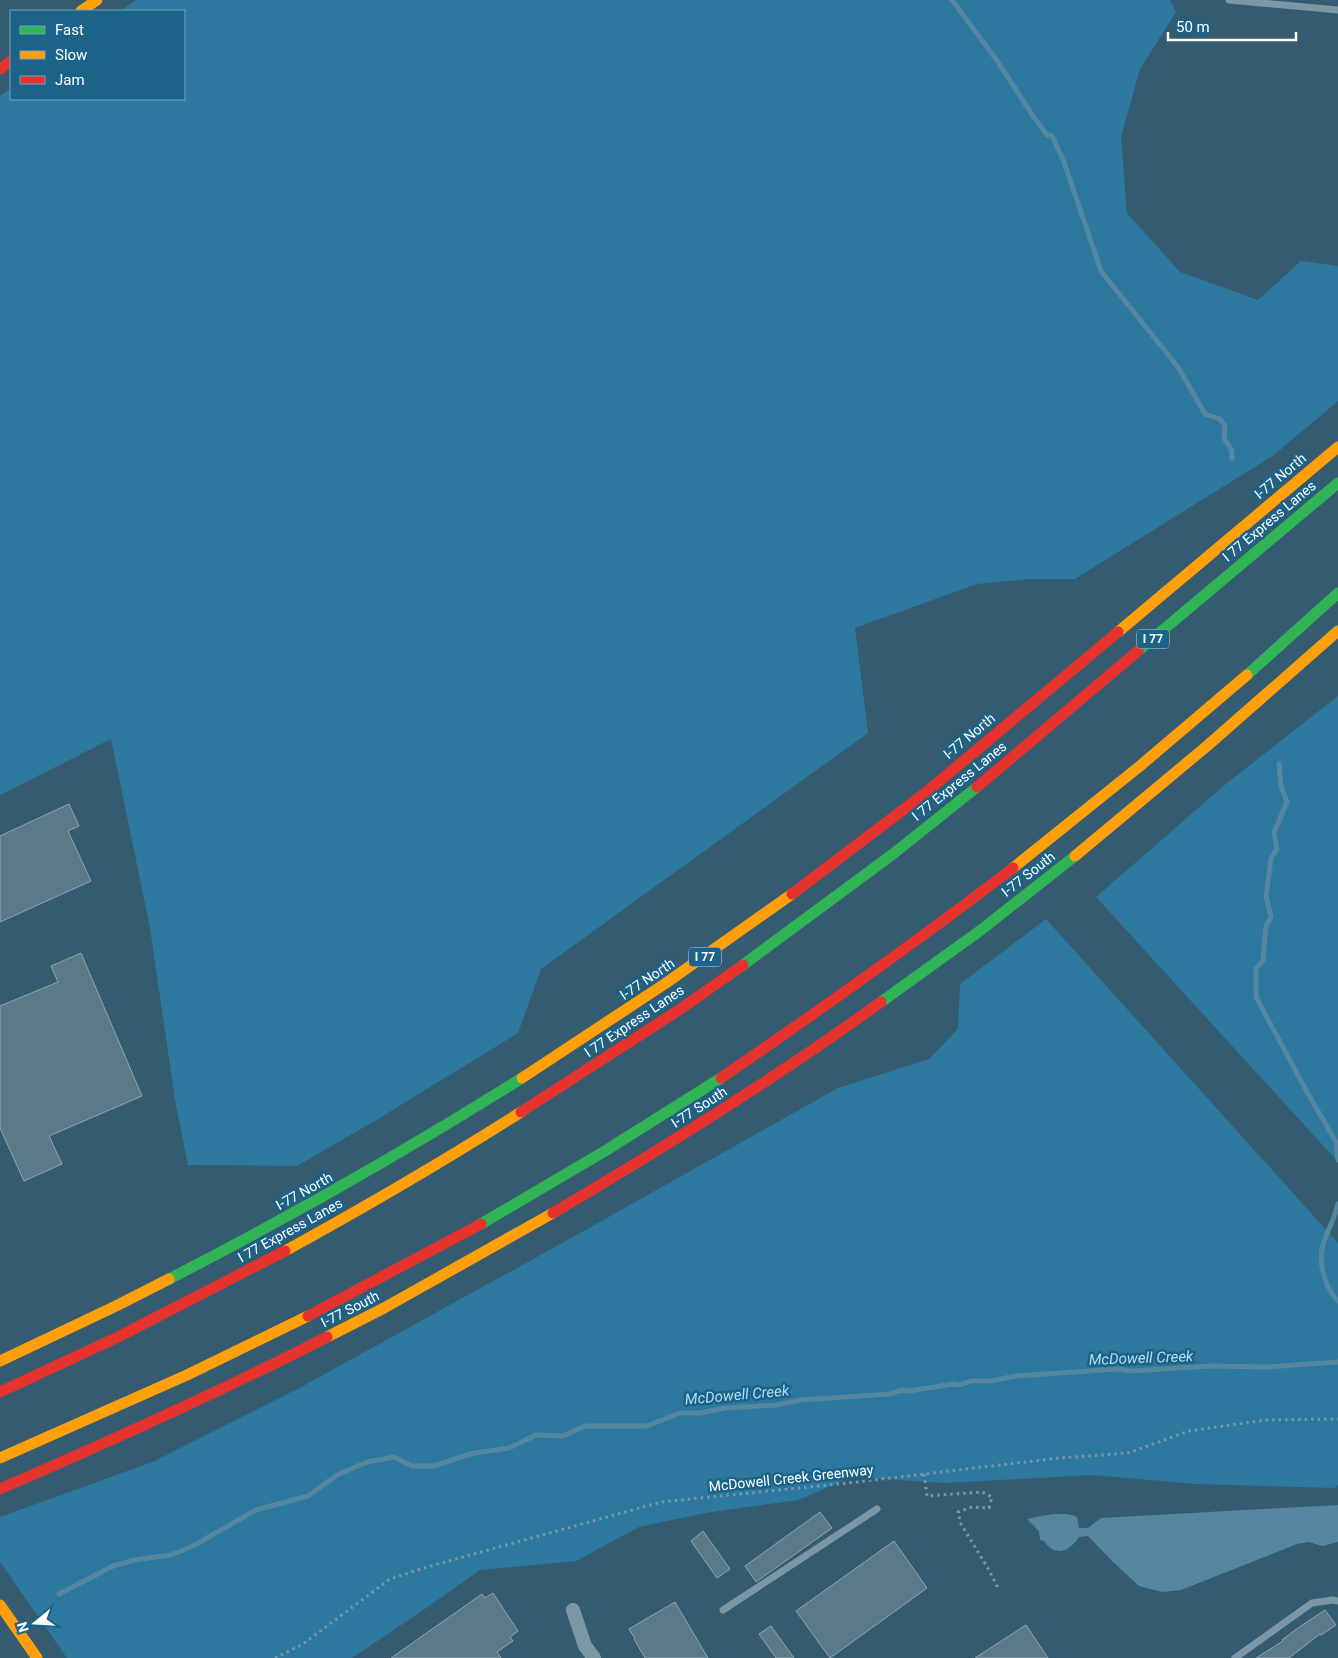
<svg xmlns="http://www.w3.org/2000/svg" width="1338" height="1658" viewBox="0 0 1338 1658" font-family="Roboto,sans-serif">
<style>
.green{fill:#2c789e}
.water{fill:#5587a0}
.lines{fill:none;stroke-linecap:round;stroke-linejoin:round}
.stream{stroke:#5587a0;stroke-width:5}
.building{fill:#5c7989;stroke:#8fa6b3}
.path{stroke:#7b96a5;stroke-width:3;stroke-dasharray:2.5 4;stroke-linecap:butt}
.lane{stroke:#7b96a5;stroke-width:7}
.street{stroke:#7b96a5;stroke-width:14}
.fast{stroke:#30b455;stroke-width:11}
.slow{stroke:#ff9f0a;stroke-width:11}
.jam{stroke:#e5322d;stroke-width:11}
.labels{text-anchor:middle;stroke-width:5;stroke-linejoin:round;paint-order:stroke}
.shield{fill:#1b6389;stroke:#bbd0dc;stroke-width:1}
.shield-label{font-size:12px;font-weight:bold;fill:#fff}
.street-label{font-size:14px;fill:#fff;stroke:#1b6389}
.water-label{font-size:15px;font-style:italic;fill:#b0def3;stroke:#1b6389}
</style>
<rect width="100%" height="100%" fill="#345b70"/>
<path class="green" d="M136 0H1170L1176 12 1140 69 1121 137 1127 213 1180 272 1258 300 1301 261 1338 266V401L1274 455 1075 579H1028L977 584 855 628 868 733 541 969 518 1033 378 1119 297 1166 188 1165 175 1100 150 928 111 739 0 795V96L11 88V99H184V11H120Z
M1338 696V1162L1096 897 1227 783Z
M1046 919 1338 1243V1485L1334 1488 1196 1484 1092 1475 945 1483 851 1477 799 1500 705 1513 639 1527 576 1561 480 1570 422 1611 352 1658H67L0 1562V1517L155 1461 303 1386 564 1242 838 1088 929 1059 958 1029 960 984Z"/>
<path class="water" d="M1338 1505V1542L1322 1546 1309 1542 1297 1544 1181 1590 1162 1592 1139 1586 1112 1561 1088 1536 1079 1537C1070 1551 1055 1558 1044 1541L1040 1540 1039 1531 1027 1519C1043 1516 1061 1510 1077 1517L1079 1528H1088L1101 1518Z"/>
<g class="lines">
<path class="stream" d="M952 0 998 62 1033 116 1047 135 1052 136 1064 162 1101 271 1178 367 1205 414 1220 419 1225 426 1224 438 1232 451V458
M1279 764 1281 786 1287 802 1274 832 1277 849 1271 858 1266 896 1271 917 1266 926 1263 961 1256 968V997L1307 1092 1336 1142 1338 1160
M1338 1204C1335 1218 1327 1231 1323 1245 1318 1263 1325 1288 1338 1301
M59 1594 113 1566 134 1560 171 1555 193 1546 256 1510 308 1496 337 1475 367 1462 394 1457 412 1466H433L474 1453 509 1448 536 1435 563 1436 585 1426H647L680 1413H700L725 1408 776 1405 801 1400 890 1394 902 1390 909 1391 953 1384 959 1385 971 1381H991L1016 1376 1118 1369 1132 1371 1209 1366 1268 1367 1338 1362"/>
</g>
<path class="building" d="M69 804 79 826 68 831 91 881 0 922V836Z
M81 953 142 1096 49 1136 62 1164 24 1181 0 1128V1006L58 982 51 966Z
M820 1512 832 1528 756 1582 745 1566Z
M703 1531 730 1569 717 1578 691 1541Z
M894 1541 927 1588 830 1658 796 1611Z
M493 1593 518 1631 510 1637 513 1641 497 1652 501 1658H391L482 1594 485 1598Z
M675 1602 705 1653 708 1658H645L634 1639H635L629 1629Z
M1325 1610 1336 1625 1321 1635 1320 1634 1289 1658H1256L1283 1641 1282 1640 1298 1628Z
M1026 1625 1048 1658H975Z
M771 1626 794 1658H776L759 1634Z"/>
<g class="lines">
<path class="path" d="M924 1474 927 1496 982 1492 992 1497 989 1508 972 1507 958 1512 961 1524 989 1570 999 1590
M275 1658 303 1644 390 1579 427 1567 661 1502 857 1482 1059 1458 1128 1453 1189 1431 1265 1420 1338 1419"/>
<path class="lane" d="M1229 0 1338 10
M723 1610 877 1509
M1235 1658 1312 1603 1333 1600 1338 1601"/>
<path class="street" d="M573 1610 585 1646 594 1658"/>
<path class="fast" d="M1138 651 1338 483
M1247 675 1338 593
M743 965 893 854 977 787
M881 1002 981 930 1075 856
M481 1224 605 1151 721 1078
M169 1279C290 1217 407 1150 522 1078"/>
<path class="slow" d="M81 11 97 0
M1118 632 1338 447
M1075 856 1207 746 1338 631
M1013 868 1140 766 1247 675
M522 1078 666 983 792 894
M285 1251C365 1207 444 1161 521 1112
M327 1337 384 1308 553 1213
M0 1361 116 1306 169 1279
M0 1458 187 1375 308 1316
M0 1605 37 1658"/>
<path class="jam" d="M0 69 11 61
M977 787 1138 651
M792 894 924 794 1118 632
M721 1078C820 1010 918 941 1013 868
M521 1112 682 1008 743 965
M553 1213C665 1147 776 1078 881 1002
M308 1316 481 1224
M0 1392 118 1337 285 1251
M0 1489C111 1441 220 1392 327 1337"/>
</g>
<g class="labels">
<g class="shield">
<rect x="1137" y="629.5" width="32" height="19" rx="4"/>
<rect x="689" y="947.5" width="32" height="19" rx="4"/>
</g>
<g class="shield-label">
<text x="1153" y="643">I 77</text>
<text x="705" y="961">I 77</text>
</g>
<g class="street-label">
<text transform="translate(1280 476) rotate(-40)" y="5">I-77 North</text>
<text transform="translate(1269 521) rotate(-40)" y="5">I 77 Express Lanes</text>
<text transform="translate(969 736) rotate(-40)" y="5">I-77 North</text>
<text transform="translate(959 781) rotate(-39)" y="5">I 77 Express Lanes</text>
<text transform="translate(1028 874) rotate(-38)" y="5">I-77 South</text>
<text transform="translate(647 979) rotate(-34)" y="5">I-77 North</text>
<text transform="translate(634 1021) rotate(-34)" y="5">I 77 Express Lanes</text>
<text transform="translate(699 1107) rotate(-33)" y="5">I-77 South</text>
<text transform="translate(304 1191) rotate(-29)" y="5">I-77 North</text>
<text transform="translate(290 1230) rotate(-29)" y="5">I 77 Express Lanes</text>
<text transform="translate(350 1309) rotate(-27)" y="5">I-77 South</text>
<text transform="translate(791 1478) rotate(-6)" y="5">McDowell Creek Greenway</text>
</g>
<g class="water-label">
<text transform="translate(1141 1358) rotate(-2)" y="5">McDowell Creek</text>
<text transform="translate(737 1395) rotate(-5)" y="5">McDowell Creek</text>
</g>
</g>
<rect x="10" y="10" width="175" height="90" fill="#1b6389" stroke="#76a1b8"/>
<rect x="20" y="26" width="25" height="8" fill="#30b455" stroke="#76a1b8"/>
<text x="55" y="35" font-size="15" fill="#ffffff">Fast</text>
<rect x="20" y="51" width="25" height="8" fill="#ff9f0a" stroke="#76a1b8"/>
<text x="55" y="60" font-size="15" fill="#ffffff">Slow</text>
<rect x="20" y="76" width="25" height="8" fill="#e5322d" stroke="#76a1b8"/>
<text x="55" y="85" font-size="15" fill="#ffffff">Jam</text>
<g transform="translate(35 1623) rotate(252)" stroke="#1b6389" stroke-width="4" paint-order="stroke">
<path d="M0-4L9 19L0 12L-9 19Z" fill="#ffffff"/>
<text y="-8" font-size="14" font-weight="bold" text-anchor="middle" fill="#ffffff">N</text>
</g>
<path d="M1168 32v8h128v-8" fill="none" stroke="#ffffff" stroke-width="2.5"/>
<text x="1176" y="32" font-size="15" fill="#ffffff" stroke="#1b6389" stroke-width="4" paint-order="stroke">50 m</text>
</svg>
